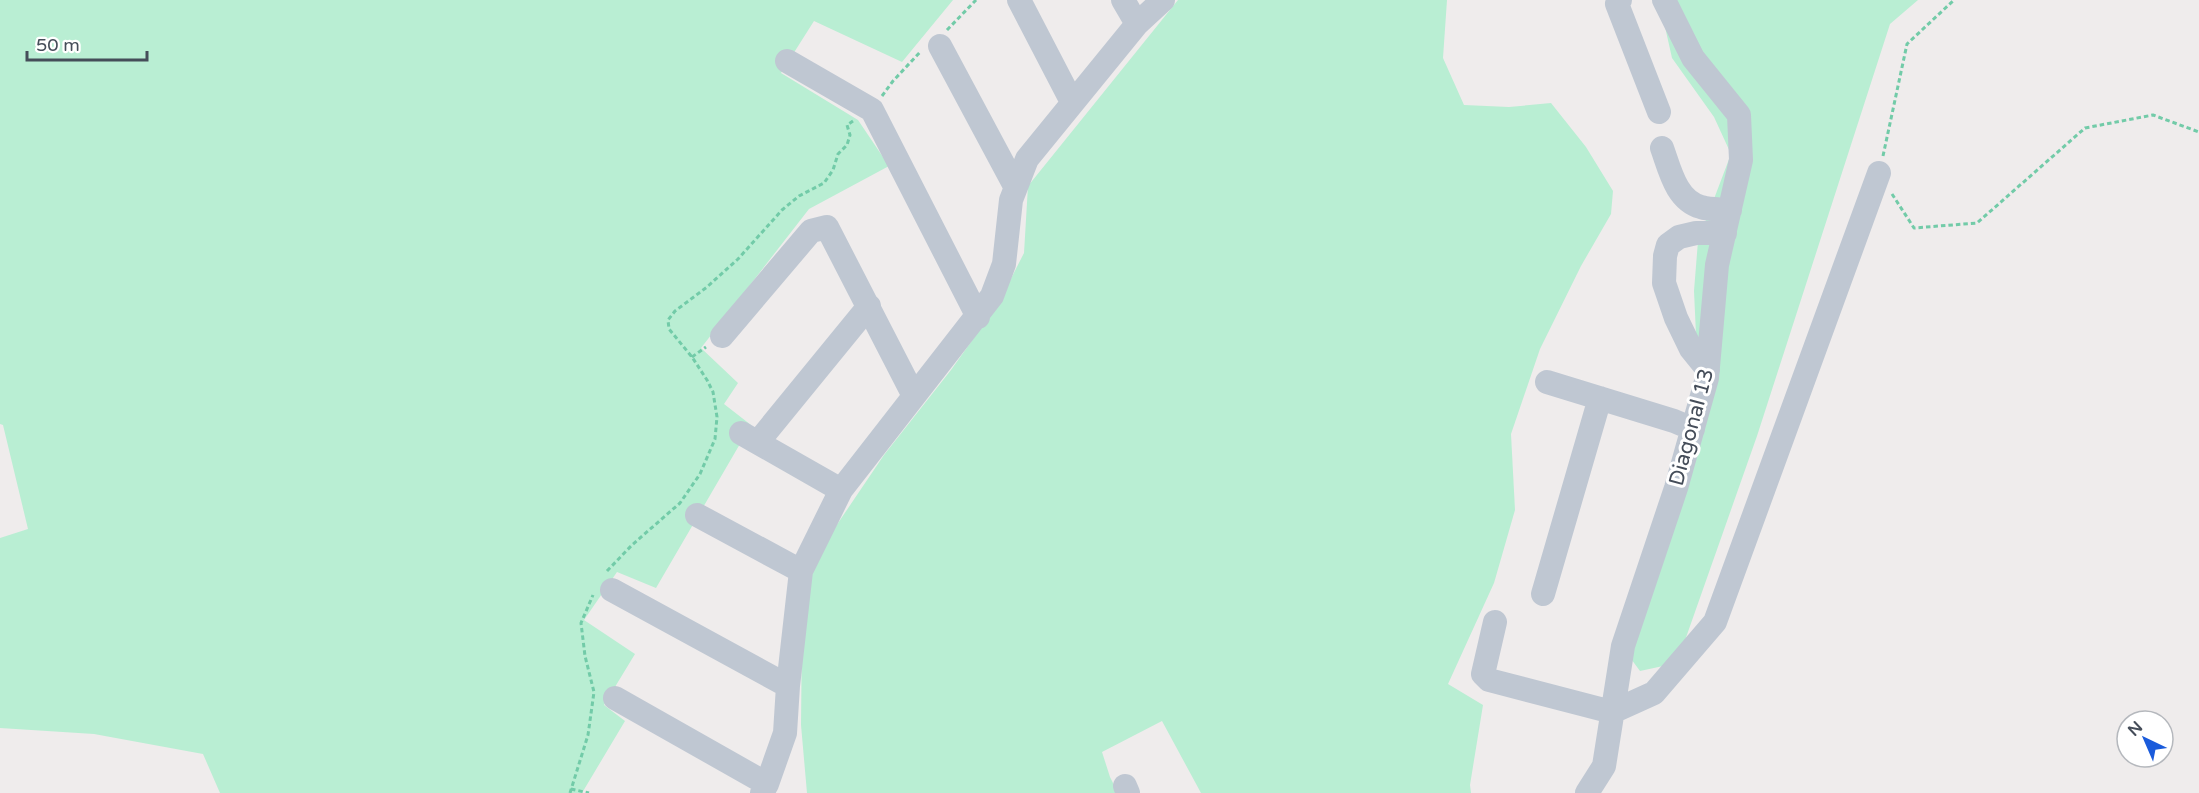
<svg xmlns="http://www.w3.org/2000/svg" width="2199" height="793" viewBox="0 0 2199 793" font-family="'Varela Round',sans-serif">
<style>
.green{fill:#b9eed3}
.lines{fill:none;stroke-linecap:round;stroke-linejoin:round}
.path{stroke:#72cba8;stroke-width:3;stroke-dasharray:4.5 3;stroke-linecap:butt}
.minor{stroke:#bfc7d2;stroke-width:24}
.labels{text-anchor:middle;stroke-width:6;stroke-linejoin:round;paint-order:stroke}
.street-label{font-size:21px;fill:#454d59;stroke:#fff}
</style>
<rect width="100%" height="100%" fill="#efecec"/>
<path class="green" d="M0 0H953L902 62 814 21 781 73 858 120 889 166 809 209 701 348 738 383 724 404 751 425 656 588 617 572 584 620 635 654 604 705 625 721 582 793H220L203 754 94 734 0 728V538L28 529 3 425 0 424Z
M1178 0H1447L1443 58 1464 105 1509 107 1551 103 1586 147 1613 191 1611 214 1581 266 1540 349 1511 434 1515 510 1494 583 1448 684 1483 705 1470 785 1471 793H1201L1162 721 1102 752 1110 777 1118 793H807L801 725 802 629 809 578 834 529 884 455 951 370 998 304 1024 253 1028 186Z
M1659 0H1918L1890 24 1757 436 1677 663 1640 671 1623 648 1698 378 1694 291 1698 241 1731 154 1714 117 1672 58Z"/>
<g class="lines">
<path class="path" d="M947 30 976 0
M882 96 893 81 921 51
M1883 156 1907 44 1954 0
M1892 194 1914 228 1977 223 2085 128 2153 115 2199 132
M692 357 706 347
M607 571 632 545 680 503 700 474 715 439 717 417 713 392 707 380 692 357 669 329 668 320 675 311 707 287 738 259 782 210 799 196 824 183 833 170 838 154 847 145 850 135 847 125 853 121
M571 789 589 793
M570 793 588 735 594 692 585 656 581 623 593 595"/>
<path class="minor" d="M1019 0 1072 102
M1123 0 1137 24
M1620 0 1617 4 1659 112
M940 46 1015 186
M787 61 872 110 978 317
M1662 148C1670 170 1676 200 1701 207 1710 210 1721 209 1730 210
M722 336 811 231 827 227 914 396
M1708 370 1691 349 1676 318 1664 283 1665 256 1668 245 1679 237 1696 233H1725
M1547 382 1674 421 1693 429
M741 433 841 490
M758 442 869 306
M697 515 801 571
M612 590 788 686
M1543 594 1600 398
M1495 622 1483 674 1489 680 1612 712 1654 693 1715 622 1879 173
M615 698 767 784
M1125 786 1128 793
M762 793 767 784 785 733 788 686 801 571 841 490 992 296 1004 264 1011 200 1027 159 1137 24 1163 0
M1587 793 1604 766 1623 646 1676 488 1707 378 1717 265 1741 160 1739 115 1693 58 1664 0"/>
</g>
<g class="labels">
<g class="street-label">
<text transform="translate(1691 427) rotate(-75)" y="7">Diagonal 13</text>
</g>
</g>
<g transform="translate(2145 739) rotate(316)"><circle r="28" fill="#ffffff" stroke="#b5b8bd" stroke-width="1.5"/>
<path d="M0-4.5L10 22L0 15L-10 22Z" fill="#1a5bdb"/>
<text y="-9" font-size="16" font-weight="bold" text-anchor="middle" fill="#454d59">N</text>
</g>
<path d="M27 51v9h120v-9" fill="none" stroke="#454d59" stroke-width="3"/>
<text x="36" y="51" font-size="18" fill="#454d59" stroke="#ffffff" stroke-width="4.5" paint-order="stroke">50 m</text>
</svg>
